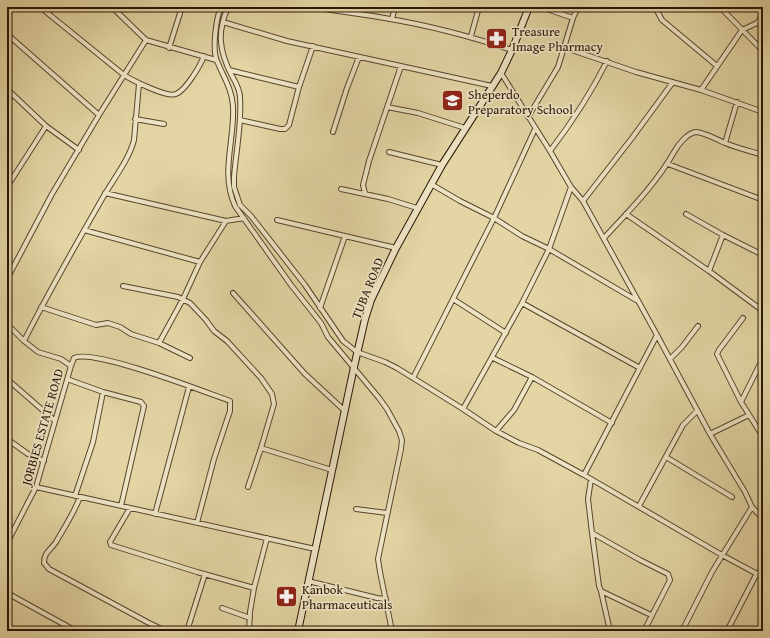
<svg xmlns="http://www.w3.org/2000/svg" width="770" height="638" viewBox="0 0 770 638" font-family="'Gentium Book Plus',serif">
<style>
.lines{fill:none;stroke-linecap:round;stroke-linejoin:round}
.street-casing{stroke:#57452e;stroke-width:6}
.secondary-casing{stroke:#281507;stroke-width:8}
.street{stroke:#ede4c4;stroke-width:4}
.secondary{stroke:#ede4c4;stroke-width:6}
.labels{text-anchor:middle;stroke-width:3.5;stroke-linejoin:round;paint-order:stroke}
.poi-label{font-size:13px;fill:#281507;stroke:#ede4c4;text-anchor:start}
.street-label{font-size:13px;fill:#281507;stroke:#ede4c4}
</style>
<rect width="100%" height="100%" fill="#e3d5a4"/>
<filter id="stains"><feTurbulence type="fractalNoise" baseFrequency=".005" numOctaves="4"/><feColorMatrix values="0 0 0 0 .2 0 0 0 0 .09 0 0 0 0 .02 0 0 0 .5 -.17"/></filter>
<radialGradient id="worn" r=".72"><stop offset=".6" stop-color="#630" stop-opacity="0"/><stop offset="1" stop-color="#630" stop-opacity=".3"/></radialGradient>
<g class="lines">
<defs>
<path id="street" d="M40 7 124 75C132 80 167 98 176 94 186 90 200 66 204 56
M112 7 146 40 216 60
M221 7C216 18 212 50 217 61 223 76 232 89 233 106 235 140 220 173 235 206L291 285 321 323 328 337 379 398 387 409 399 431 402 440 401 449 378 559 380 572 392 631
M228 7C217 32 219 50 231 74 235 81 240 89 240 97 242 124 236 151 234 177V187L240 205 251 216 305 285 343 341 357 352 385 362 397 368 463 409 496 431 519 443 538 450 584 475 722 555 763 577
M314 7C339 12 365 14 390 19 432 26 472 37 512 50
M541 7 573 18
M655 7 662 20 717 66
M720 7 763 51
M392 19 395 7
M223 22 287 41 492 86
M7 34 99 115
M471 36 479 7
M563 47 636 72 701 90 763 112
M169 48 182 7
M229 70 299 87
M501 73 550 151 571 187 583 201 657 335 710 434 745 492 752 507 763 519
M7 89 46 126 79 150
M701 90 742 30 757 23 760 19 763 13
M7 103 12 94
M387 107 418 113 465 128
M528 117 558 67 573 18 578 7
M135 119 164 124
M240 120 280 129H285L289 125 299 87 313 46
M333 132 347 88 359 57
M725 143 737 102
M550 151C573 121 590 95 607 61
M389 152 442 165
M668 164 763 200
M431 184 460 201 494 218 522 236 549 249 636 300
M7 187 46 126
M341 189 388 199 417 208
M105 193 226 221 244 218
M365 193 363 185 369 161 401 66
M583 201 632 138 673 82
M626 214 709 271 763 311
M686 214 723 235 763 255
M277 220 396 248
M84 230 200 262
M604 238C628 212 657 183 674 152 678 145 687 133 696 132 703 132 718 140 725 143 737 148 750 151 763 155
M709 271 723 235
M7 279 52 194 99 115 146 40
M123 286 178 297 190 303 206 320 214 331 227 341 261 378 272 394 274 404 261 448 332 470
M233 293 305 374 345 411
M453 299 506 333
M522 303 640 368
M41 307 96 325 108 323 120 327 131 334 159 343 190 358
M320 308 345 236
M743 318 719 350 717 354 741 402 763 437
M7 324 24 341 38 352 61 359 71 366
M24 341C48 293 75 246 102 199 112 181 129 160 134 140L139 84
M159 343 183 299 200 262 226 221
M493 358 532 377 612 423
M670 359 682 347 698 326
M413 378 494 218 535 129
M7 379 54 420
M67 379 103 392 141 402 144 406 121 506
M741 402 763 358
M463 409 522 303 549 249 571 187
M496 431 514 410 532 377
M710 434 749 415
M7 439 28 454 44 461
M666 457 732 497
M584 475 657 335
M591 479 588 499 592 533 640 560 668 574 670 580 644 631
M36 487 315 549
M248 487 261 448
M75 496 93 442 103 392
M80 497C74 513 64 528 56 542 50 551 44 552 44 563L49 569 149 623 166 631
M639 506 683 425 697 411
M130 508 110 542 111 545 197 572 254 588
M356 509 387 513
M155 514 189 387
M592 533 599 586 601 591 651 615
M7 543 36 487 71 366 74 358C93 348 205 392 230 401V411L214 459 197 523
M308 581 377 598 386 599
M601 591 610 631
M7 593 76 631
M222 608 250 618
M218 629 224 631
M187 631 205 574
M249 631 250 612 254 588 267 538
M682 631 712 572 752 507
M727 631 757 573"/>
<path id="secondary" d="M298 631 354 367 365 319 371 300 396 248 442 165 501 73 512 50 529 7"/>
</defs>
<use href="#street" class="street-casing"/>
<use href="#secondary" class="secondary-casing"/>
<use href="#street" class="street"/>
<use href="#secondary" class="secondary"/>
</g>
<defs>
<symbol id="pharmacy-square" viewBox="-11 -11 22 22"><rect x="-9" y="-9" width="18" height="18" rx="4" fill="#8f2418" stroke="#ede4c4"/><path d="M-2-6h4v4h4v4h-4v4h-4v-4h-4v-4h4Z" fill="#fff"/></symbol>
<symbol id="school-square" viewBox="-11 -11 22 22"><rect x="-9" y="-9" width="18" height="18" rx="4" fill="#8f2418" stroke="#ede4c4"/><path d="M0-5L7-2L0 1L-7-2ZM-4 1L0 2.5L4 1V4Q0 6-4 4Z" fill="#fff"/></symbol>
</defs>
<g fill-rule="evenodd">
<use href="#pharmacy-square" x="484" y="26" width="25" height="25"/>
<use href="#school-square" x="440" y="88" width="25" height="25"/>
<use href="#pharmacy-square" x="274" y="584" width="25" height="25"/>
</g>
<g class="labels">
<g class="poi-label">
<text x="512" y="36">Treasure<tspan x="512" dy="15">Image Pharmacy</tspan></text>
<text x="468" y="99">Sheperdo<tspan x="468" dy="15">Preparatory School</tspan></text>
<text x="302" y="594">Kanbok<tspan x="302" dy="15">Pharmaceuticals</tspan></text>
</g>
<g class="street-label">
<text transform="translate(367 288) rotate(-68)" y="5">TUBA ROAD</text>
<text transform="translate(42 427) rotate(-74)" y="5">JORBIES ESTATE ROAD</text>
</g>
</g>
<rect width="770" height="638" fill="none" stroke="#e3d5a4" stroke-width="24"/>
<rect x="8" y="8" width="754" height="622" fill="none" stroke="#281507" stroke-width="2"/>
<rect x="12" y="12" width="746" height="614" fill="none" stroke="#281507"/>
<rect width="100%" height="100%" filter="url(#stains)"/>
<rect width="100%" height="100%" fill="url(#worn)"/>
</svg>
